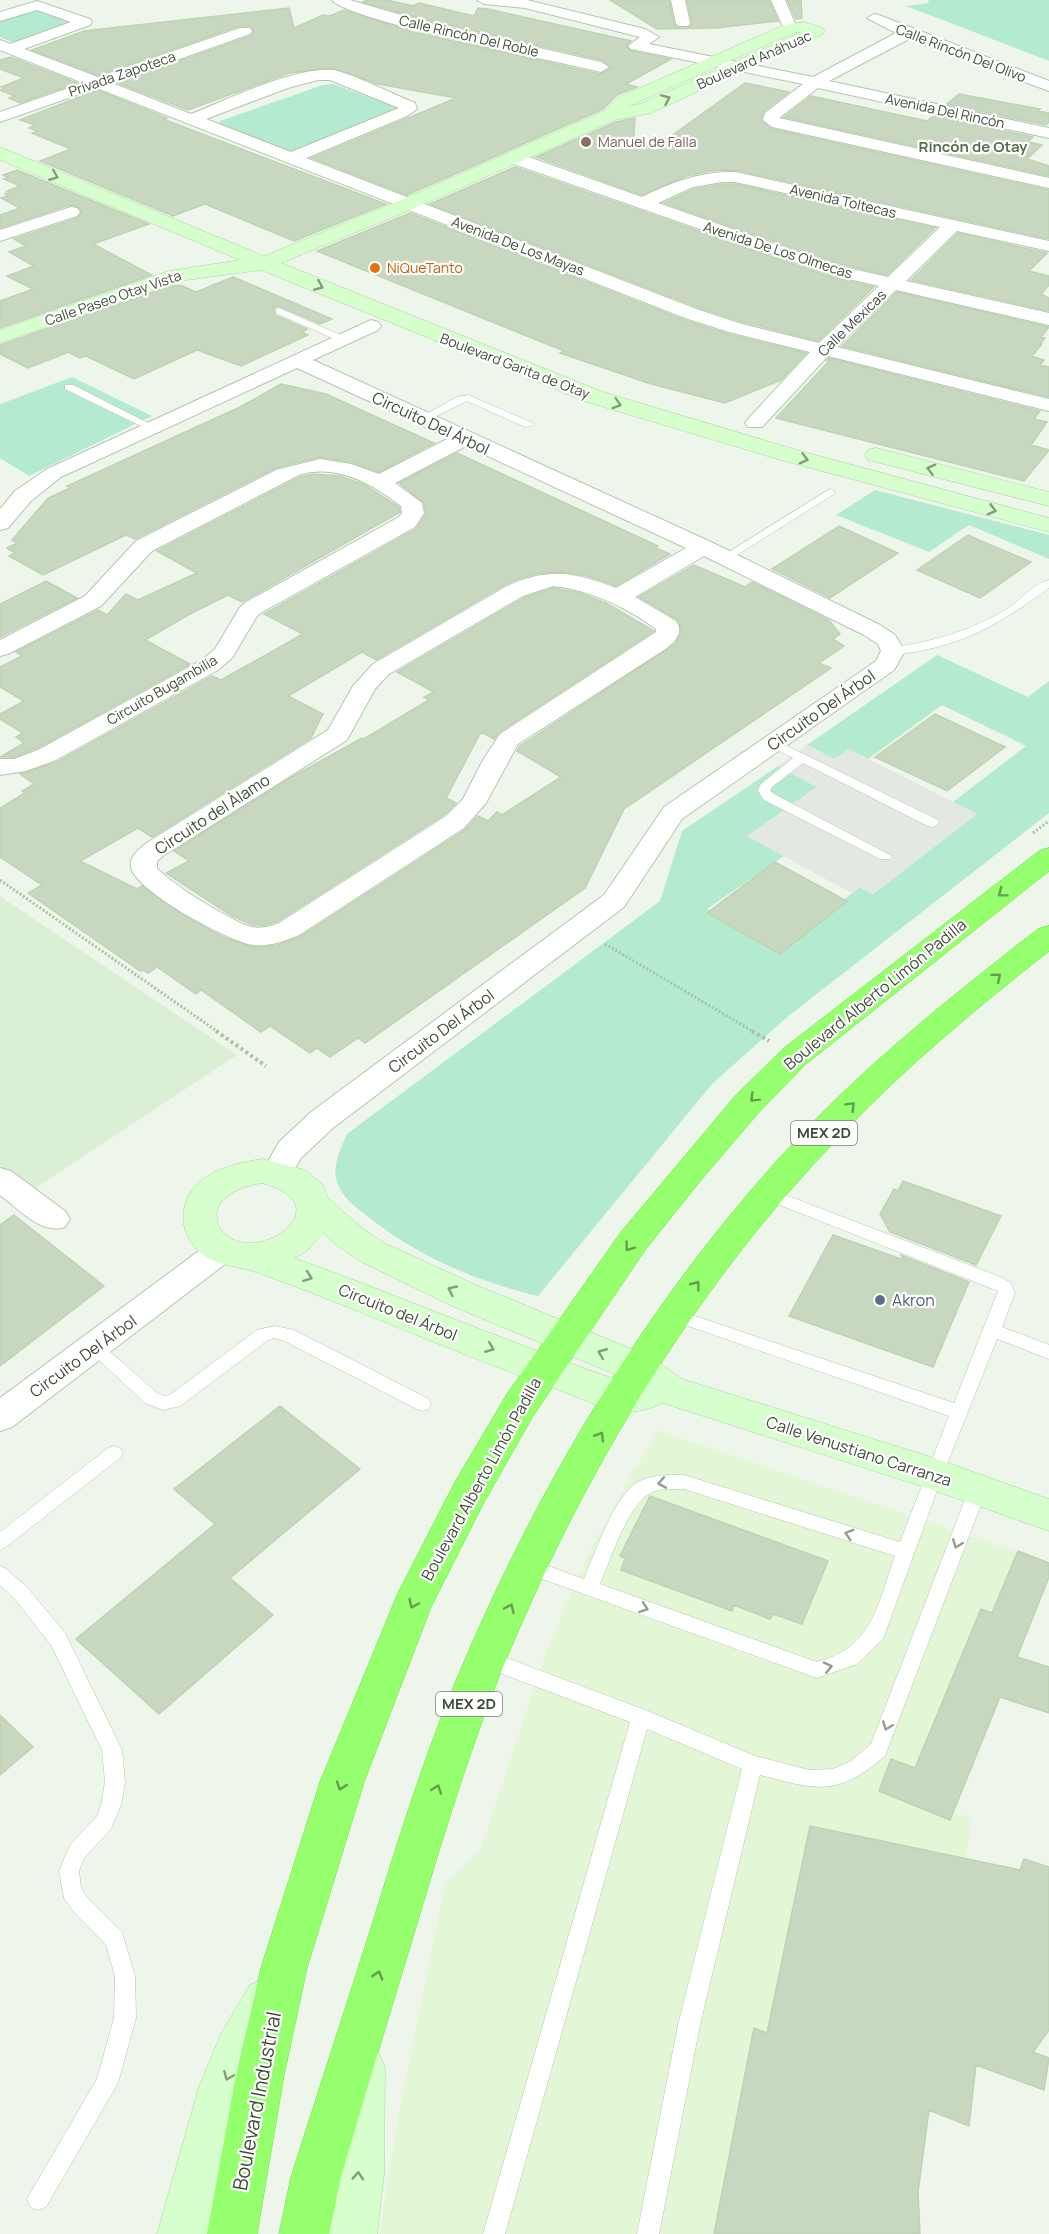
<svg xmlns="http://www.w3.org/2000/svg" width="1049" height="2234" viewBox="0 0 1049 2234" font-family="Manrope,sans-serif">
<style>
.commercial{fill:#e3f7d7}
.education{fill:#dbefd5}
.green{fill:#b4ebd0}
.parking{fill:#e4e8e3}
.building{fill:#c8d8c0;stroke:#bed3b3;stroke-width:1.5}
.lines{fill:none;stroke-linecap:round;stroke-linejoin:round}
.lane-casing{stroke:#b6c5b0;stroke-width:1}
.street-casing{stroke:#b6c5b0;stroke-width:2}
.secondary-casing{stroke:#a6d79a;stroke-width:1}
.highway-casing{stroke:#6de339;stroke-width:1}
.path-far1{stroke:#a9c59e;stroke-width:3;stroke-dasharray:2 2;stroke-linecap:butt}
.path{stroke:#a9c59e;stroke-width:4;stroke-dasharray:3 3;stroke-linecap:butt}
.lane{fill:#fff;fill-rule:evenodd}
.street{fill:#fff;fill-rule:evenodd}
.secondary{fill:#d6ffcd;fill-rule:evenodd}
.highway{fill:#95ff6e;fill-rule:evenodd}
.oneway{stroke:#839c7b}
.oneway2{stroke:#669c50}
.oneway3{stroke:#959c92}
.education-dot{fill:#8d6e63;stroke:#fff;stroke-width:2}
.food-dot{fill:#e8710a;stroke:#fff;stroke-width:2}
.service-dot{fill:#5c6f8a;stroke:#fff;stroke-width:2}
.labels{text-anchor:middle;stroke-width:4.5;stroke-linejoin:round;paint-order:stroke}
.far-street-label{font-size:14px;fill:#3f4b38;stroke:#fff}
.far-education-label{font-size:14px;fill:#785e54;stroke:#fff;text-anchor:start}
.far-food-label{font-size:14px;fill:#c56008;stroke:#fff;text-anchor:start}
.far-neighbourhood-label{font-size:15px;font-weight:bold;fill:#5a6e4f;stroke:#fff}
.shield{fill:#fff;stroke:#798174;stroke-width:1.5}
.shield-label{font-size:15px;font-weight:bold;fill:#3f4b38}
.street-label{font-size:16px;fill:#3f4b38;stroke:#fff}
.service-label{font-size:16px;fill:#4e5e75;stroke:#fff;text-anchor:start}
.near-street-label{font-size:20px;fill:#3f4b38;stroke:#fff}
</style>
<rect width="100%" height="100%" fill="#eef6ec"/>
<path class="commercial" d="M657 1430 1049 1563V1577L953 1814 972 1816 918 2192 920 2234H379L398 2118 445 1884 481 1848 546 1652 592 1546Z"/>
<path class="education" d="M0 896 237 1055 31 1191 0 1166Z"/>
<path class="green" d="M928 0H1049V61L906 6 929 3Z
M34 9 73 23 14 43 0 37V20Z
M333 84 396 107 395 112 296 151H286L219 125 220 121 323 85Z
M72 377 152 416 29 476 0 458V404Z
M875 490 1049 535V559L969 525 929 552 836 515Z
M937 655 1028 697 1049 681V813L786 1018 712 1084 538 1296C478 1282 419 1257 371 1219 360 1211 345 1200 339 1187 330 1170 340 1150 347 1134L660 901 682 831 778 766 817 787 748 836 784 856 707 909 779 950 860 887 873 894 977 814 953 802 1026 746 942 705 868 759 849 749 834 759 807 745Z"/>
<path class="parking" d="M807 745 834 759 849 749 977 814 873 894 860 887 851 893 747 836 817 787 778 766Z"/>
<path class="building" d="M367 0H387L413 6 419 3 474 16 478 8 488 9 631 41 626 46 631 51 671 59 626 84 637 87 617 95 603 109 407 195 312 158 456 98 378 84 333 68 289 73 188 110 118 83 251 36 254 30 250 26H239L98 75 32 50 84 31 289 8 294 28 323 15 330 16 344 10 413 32 600 74 611 68 602 60 422 19 363 2Z
M610 0H669L674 23 678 28H688L692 24 687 0H769L778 21 716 28 657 29Z
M787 0H801L802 18 796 19Z
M11 57 77 83 20 103 9 98 15 96 0 90 4 89 1 87 24 78 0 69V60Z
M745 83 789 92 763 112 761 121 772 129 1049 190V239L735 170 710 171 686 176 642 195 536 157 616 122 635 118 633 150 657 137 667 139Z
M97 90 167 118 163 119 386 204 294 241 205 204 173 216 40 161 71 149 32 133 38 131 29 128 35 125 20 120Z
M959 94 1040 109 1038 111 1049 113V122L1046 125 947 104Z
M811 96 927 121 934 115 1033 137 1028 142 1042 145 1027 159 1049 166V176L784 117Z
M515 167 827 276 874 287 818 341 743 322 700 308 430 204Z
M17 170 149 224 93 244 152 275 0 328V301L33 289 7 276 34 266 9 252 26 246 14 239 78 218 82 212 77 206 70 205 0 228V215L20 208 1 198 8 196 5 194 10 192 7 191 20 186 4 179 8 178 3 175Z
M722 184H735L935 228 887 275 840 264 664 203 694 189Z
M410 213 684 320 728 334 806 353 781 380 725 403 651 384 560 353 564 351 317 251Z
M958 233 1047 253 1029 271 1049 276V285L1041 294 1049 298V311L911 280Z
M233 277 332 319 320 324 278 306 274 308 275 315 307 329 302 332 308 335 241 366 197 350 134 379 86 356 79 358 69 352 28 368 0 354V345L173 285 183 286 196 292Z
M897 292 1049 327 1041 337 1045 338 1040 344H1042L1032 356 1044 360 1040 365 1049 367V397L842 346Z
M829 358 1040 411 1034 419 1047 422 1031 445 1049 450 1024 481 776 418 831 359 826 361Z
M281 384 326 394 434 443 379 472 351 462 320 457 275 468 135 539 126 535 43 575 9 556 15 553 7 548 17 543 12 540 48 498 70 488 67 486 240 407Z
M457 453 658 546 656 548 670 554 616 586 587 576 562 572 536 574 521 578 506 584 376 660 362 652 288 696 323 714 311 738 152 837 138 828 80 861 137 889 142 886 183 915 223 937 253 947 277 945 300 937 465 830 478 816 488 821 497 812 502 815 561 777 517 751 520 746 675 644 681 633 678 620 639 597 694 565 745 587 752 582 829 620 840 634 833 639 844 646 819 663 831 668 624 809 585 888 365 1043 358 1038 330 1057 317 1048 310 1053 270 1026 261 1032 201 990 196 994 157 967 148 973 143 970 140 971 28 893 42 885 0 857V808L25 793 22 791 34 784 20 774 57 762 212 676 221 680 303 634 264 614 416 529 426 514 424 503 399 483Z
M313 474 340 476 365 485 399 507 400 512 242 602 228 595 188 615 145 640 190 664 37 748 14 757H0L24 743 16 737 23 733 0 719V714L24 701 0 687V667L22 656 16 652 98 610 107 615 126 594 138 600 197 573 157 551 300 477Z
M839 526 898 553 830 598 772 569Z
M968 535 979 540 1031 562 980 598 917 570Z
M46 581 77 598 0 637V604Z
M553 588 580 593 606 603 654 631 499 732 494 739 481 732 446 798 456 803 445 814 278 921 265 925H253L232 916 166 873 189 861 174 851 290 778 362 738 364 739 429 700 424 697 434 692 397 672 524 598Z
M935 714 1005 747 947 791 875 757Z
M775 862 847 901 780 954 707 913Z
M903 1181 1001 1216 976 1265 890 1232 880 1214 894 1189 898 1191Z
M14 1215 104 1286 0 1366V1225Z
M833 1235 904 1260 901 1255 969 1282 933 1367 789 1316Z
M280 1406 360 1469 230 1578 273 1615 159 1714 76 1639 215 1524 174 1489Z
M650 1496 828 1561 802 1624 773 1614 770 1619 734 1605 732 1611 621 1570 625 1558 620 1556Z
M1018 1551 1049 1563V1577L1017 1657 1049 1667V1713L1000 1697 950 1820 879 1791 891 1759 915 1768 981 1609 992 1613Z
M0 1715 33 1747 0 1775Z
M810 1826 1020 1870 1024 1859 1049 1867V2030L1033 2052 1049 2058 1044 2090 976 2065 969 2126 929 2110 918 2192 920 2234H714L754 2028 767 2033Z"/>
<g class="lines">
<defs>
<path id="lane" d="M279 308 347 338 349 340 341 342 276 313V309Z
M65 385H73L156 427 147 429 65 389Z
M468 395 533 423 534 425 525 427 467 401 426 421 417 419 457 397Z
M830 489 835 492 834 494 729 560 725 561 719 558Z
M1049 580V588C1003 621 971 642 914 652 905 653 894 657 887 651L893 647C934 642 971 630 1007 609 1021 600 1033 584 1049 580Z
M773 739 938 820 939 823 933 827 928 826 803 763 772 787 770 791 774 794 892 856 890 859H880L764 800 758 791 760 785 793 758 769 746 767 743Z
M767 1188 1003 1278 1011 1283 1015 1293 1002 1327 1049 1345V1359L997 1339 943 1474 883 1639 857 1664 817 1678 523 1572 520 1567 523 1562 529 1559 584 1579C595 1553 614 1496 638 1482 652 1474 669 1475 684 1475L900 1542 949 1416 668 1319 666 1315 668 1311 674 1309 954 1403 998 1291 762 1198 759 1194 762 1190ZM684 1489 895 1556C878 1603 873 1648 817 1662L600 1584C610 1561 628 1503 652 1492 661 1488 674 1489 684 1489Z
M275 1326 294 1330 429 1399 431 1404 429 1409 423 1411 417 1409 284 1341 275 1338 268 1340 180 1406 163 1410 145 1403 86 1348 88 1343 94 1342 100 1343 157 1393 164 1396 170 1395 257 1330Z
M114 1446 120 1448 123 1453 120 1458 6 1547 0 1550V1532L108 1448Z
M978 1482 984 1484 987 1489 885 1756C837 1797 817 1790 760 1775L700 2025 659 2234H637L678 2025 742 1769 647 1729 505 2234H483L630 1722 479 1665 477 1659 479 1653 486 1651 493 1653 648 1711 755 1756 809 1770 833 1769 851 1761 871 1744 969 1489 972 1484Z
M0 1566 6 1569 26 1586 65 1633 122 1750 125 1782 121 1805 111 1829 84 1858 79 1871 81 1888 87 1897 122 1932 135 1976 136 2018 118 2083 46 2207 38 2210 30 2207 27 2199 97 2079 114 2018 115 1976 106 1945 73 1911 64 1898 59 1871 70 1845 97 1816 101 1805 105 1782 102 1750 51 1645 14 1598 0 1585Z"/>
<path id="street" d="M332 0H350L421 21 601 62 609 67 601 72C561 62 349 21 332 0Z
M477 0H527L645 29 659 37 649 44 813 77 896 33 867 18 874 14 879 15 1049 81V91L909 39 829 81 1049 128V138L818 88 779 118 1049 178V188L772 127 763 120 765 113 803 84 631 49 628 46 640 37 525 8 484 4Z
M671 0H685L690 23 688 26H678L676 23Z
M771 0H785L797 28 795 31H785Z
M37 1 90 19 92 22 90 25 24 49 98 77 240 28H250L252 31 250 34 112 83 191 114C227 100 295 66 333 70 351 73 395 95 415 103L417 109 407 116 306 158 699 310 742 324 819 343 879 286 828 274 508 162 506 158 514 153 520 154 642 197C672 182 701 171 735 172L1049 241V251L957 231 906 281 1049 313V325L896 290 837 347 1049 399V411L828 356 762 427H748L745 423 748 419 810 352 729 332 685 318 97 88 0 122V112L83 83 0 50V40L10 44 71 22 37 10 0 21V12ZM318 80H330L399 108 291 152 206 119 288 88ZM722 182H735L940 227 888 277 839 266 658 203 693 187Z
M71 207 77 208 80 212 77 216 0 241V230Z
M371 320 378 322 381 326 378 330 313 360 711 542 880 625 895 635 905 651 894 670 682 819 624 907 333 1128 301 1158 288 1180 277 1183 266 1180 262 1172 279 1142 311 1112 604 895 664 807 876 661 881 651 878 644 864 635 704 556 635 597 676 621C684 633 676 640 667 648L518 744 486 803 464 828 299 935C285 941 268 947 253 945 229 942 134 890 131 867 129 856 138 851 145 844L328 730 353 686 373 664 507 586C550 567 573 572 616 588L686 548 466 446 395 483 422 503 424 513 415 527 264 611 257 616 232 658 218 670 56 760 26 771 0 775V759H14L38 750 202 660 215 649 240 607 248 601 399 517 402 513 401 506C373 484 336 463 299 475L152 551 101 606 8 654 0 656V640L85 596 136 541 276 470 320 459 351 464 379 474 449 438 297 368 61 477 31 501 8 528 0 530V509L15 491 47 469ZM553 586C590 590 626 607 656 629V632L500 734 483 760 463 799 446 816 279 923C271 926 261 929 252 927 234 923 168 882 157 868V861L163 856 347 740 375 689 389 674 523 596Z
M0 1168 11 1171 65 1211 70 1219 65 1227C41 1235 19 1209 0 1195Z
M222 1238 233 1242 238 1250 233 1258 12 1427 0 1431V1398L211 1242Z"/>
<path id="secondary" d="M805 22 823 28 825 31 823 34 651 113 615 120 415 208 281 263 603 392 797 450 1049 518V532L781 460 587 402 261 270 179 281 0 343V330L169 271 240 260 0 160V147L264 256 401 200 604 111 619 97 784 25ZM801 32 640 104 629 106 793 33Z
M876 448 1049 492V506L868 460 865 455 868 450Z
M262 1159 305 1170 322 1184 328 1198 363 1229 386 1244 476 1285 653 1358 682 1379 934 1458 1049 1499V1531L927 1488 663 1403C653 1408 635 1413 623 1412 608 1411 570 1394 554 1388 463 1356 374 1316 283 1282 272 1278 260 1273 249 1270 233 1266 214 1264 202 1254 175 1233 178 1195 206 1177 222 1167 243 1162 262 1159ZM262 1183C342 1204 263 1263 227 1236 221 1231 218 1227 217 1220 213 1196 243 1186 262 1183ZM323 1233 339 1247 362 1262 450 1305 631 1381 623 1382C512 1344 405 1298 294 1258L306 1252Z
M266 1978 282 1985 289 2001 247 2087 207 2234H157L199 2087 222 2032 250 1985Z
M361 2044 378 2051 385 2068 384 2174 377 2234H327L334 2174 337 2068 344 2051Z"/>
<path id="highway" d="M1049 848V871L806 1064 760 1111 701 1180 645 1250 533 1416 483 1504 431 1607 364 1782 307 1968 284 2075 257 2234H207L236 2075 261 1968 320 1782 398 1593 455 1482 507 1394 621 1232 736 1095 784 1048 1039 851Z
M1049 926V951C977 1008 905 1067 842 1134 690 1291 573 1489 493 1692 462 1773 437 1857 412 1940 388 2019 364 2098 341 2177L329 2234H279L291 2177C318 2094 344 2011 371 1928 396 1847 421 1766 453 1688 539 1480 659 1280 817 1118 885 1049 962 988 1038 929Z"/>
</defs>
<use href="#lane" class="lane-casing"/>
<use href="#street" class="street-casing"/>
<use href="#secondary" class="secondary-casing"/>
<use href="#highway" class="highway-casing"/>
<path class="path-far1" d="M1033 833 1049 821
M0 880 218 1032
M605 944 754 1032"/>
<path class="path" d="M216 1031 266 1066
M752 1031 769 1041"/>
<use href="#lane" class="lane"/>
<use href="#street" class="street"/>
<use href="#secondary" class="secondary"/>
<use href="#highway" class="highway"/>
</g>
<defs><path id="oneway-chevron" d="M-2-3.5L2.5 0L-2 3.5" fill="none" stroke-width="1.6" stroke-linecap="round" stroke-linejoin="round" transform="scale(1.5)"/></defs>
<g class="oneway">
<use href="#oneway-chevron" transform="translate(666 99) rotate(-24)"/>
<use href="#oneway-chevron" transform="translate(54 176) rotate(22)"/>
<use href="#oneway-chevron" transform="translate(319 286) rotate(23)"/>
<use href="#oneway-chevron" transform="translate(617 404) rotate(17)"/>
<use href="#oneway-chevron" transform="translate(804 459) rotate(15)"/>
<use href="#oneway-chevron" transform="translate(931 469) rotate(-166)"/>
<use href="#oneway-chevron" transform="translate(992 510) rotate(15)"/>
<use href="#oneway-chevron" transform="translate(308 1277) rotate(21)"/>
<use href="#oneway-chevron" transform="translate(452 1290) rotate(-155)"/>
<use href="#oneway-chevron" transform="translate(490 1348) rotate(22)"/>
<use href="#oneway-chevron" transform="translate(602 1353) rotate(-158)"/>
<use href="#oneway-chevron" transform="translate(228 2076) rotate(113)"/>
<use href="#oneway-chevron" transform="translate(358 2176) rotate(-86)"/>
</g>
<g class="oneway2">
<use href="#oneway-chevron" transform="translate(1002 893) rotate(143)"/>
<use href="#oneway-chevron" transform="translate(997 977) rotate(-40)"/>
<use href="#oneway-chevron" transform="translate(754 1098) rotate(135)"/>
<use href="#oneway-chevron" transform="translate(851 1106) rotate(-45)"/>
<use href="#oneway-chevron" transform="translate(629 1247) rotate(126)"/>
<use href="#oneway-chevron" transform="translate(696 1285) rotate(-53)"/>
<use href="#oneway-chevron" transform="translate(600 1436) rotate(-59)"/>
<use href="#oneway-chevron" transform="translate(413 1604) rotate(115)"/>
<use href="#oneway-chevron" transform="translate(510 1608) rotate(-65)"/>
<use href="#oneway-chevron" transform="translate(341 1786) rotate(109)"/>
<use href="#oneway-chevron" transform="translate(437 1789) rotate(-70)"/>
<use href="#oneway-chevron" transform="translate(378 1975) rotate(-73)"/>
</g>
<g class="oneway3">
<use href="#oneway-chevron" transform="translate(662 1483) rotate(170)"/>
<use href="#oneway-chevron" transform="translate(849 1534) rotate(-163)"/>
<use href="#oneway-chevron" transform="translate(957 1544) rotate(111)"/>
<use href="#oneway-chevron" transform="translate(644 1608) rotate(20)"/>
<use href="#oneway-chevron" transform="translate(828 1667) rotate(-13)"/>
<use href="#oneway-chevron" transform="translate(887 1726) rotate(111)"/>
</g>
<circle class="education-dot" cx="586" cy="142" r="6"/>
<circle class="food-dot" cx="375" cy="268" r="6"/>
<circle class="service-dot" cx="880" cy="1300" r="6"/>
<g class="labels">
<g class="far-street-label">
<text transform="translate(469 36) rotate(13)" y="5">Calle Rincón Del Roble</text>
<text transform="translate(961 53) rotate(21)" y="5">Calle Rincón Del Olivo</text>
<text transform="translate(754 60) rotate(-24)" y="5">Boulevard Anáhuac</text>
<text transform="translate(122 74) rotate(-19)" y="5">Privada Zapoteca</text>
<text transform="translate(945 111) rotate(12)" y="5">Avenida Del Rincón</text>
<text transform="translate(843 201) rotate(13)" y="5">Avenida Toltecas</text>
<text transform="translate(518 246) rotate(21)" y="5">Avenida De Los Mayas</text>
<text transform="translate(778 250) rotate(18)" y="5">Avenida De Los Olmecas</text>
<text transform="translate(113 298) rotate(-19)" y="5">Calle Paseo Otay Vista</text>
<text transform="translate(852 323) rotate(-44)" y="5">Calle Mexicas</text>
<text transform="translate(515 366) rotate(21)" y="5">Boulevard Garita de Otay</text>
<text transform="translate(162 690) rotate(-30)" y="5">Circuito Bugambilia</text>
</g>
<g class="far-education-label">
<text x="598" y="147">Manuel de Falla</text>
</g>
<g class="far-food-label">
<text x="387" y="273">NiQueTanto</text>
</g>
<g class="far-neighbourhood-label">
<text x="973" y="152">Rincón de Otay</text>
</g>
<g class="shield">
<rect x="791" y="1121" width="66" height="24" rx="4.5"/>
<rect x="436" y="1692" width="66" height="24" rx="4.5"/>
</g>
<g class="shield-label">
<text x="824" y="1138">MEX 2D</text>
<text x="469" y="1709">MEX 2D</text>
</g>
<g class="street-label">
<text transform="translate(431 423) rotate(25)" y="6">Circuito Del Árbol</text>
<text transform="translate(821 710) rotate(-35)" y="6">Circuito Del Árbol</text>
<text transform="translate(212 814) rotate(-33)" y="6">Circuito del Àlamo</text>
<text transform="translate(875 994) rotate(-39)" y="6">Boulevard Alberto Limón Padilla</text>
<text transform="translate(441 1031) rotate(-37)" y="6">Circuito Del Árbol</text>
<text transform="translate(398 1312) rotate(22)" y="6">Circuito del Árbol</text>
<text transform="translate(83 1356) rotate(-36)" y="6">Circuito Del Árbol</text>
<text transform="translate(859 1451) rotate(18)" y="6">Calle Venustiano Carranza</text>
<text transform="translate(481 1479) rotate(-61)" y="6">Boulevard Alberto Limón Padilla</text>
</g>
<g class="service-label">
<text x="892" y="1306">Akron</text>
</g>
<g class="near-street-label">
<text transform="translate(257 2101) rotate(-79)" y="7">Boulevard Industrial</text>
</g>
</g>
</svg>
